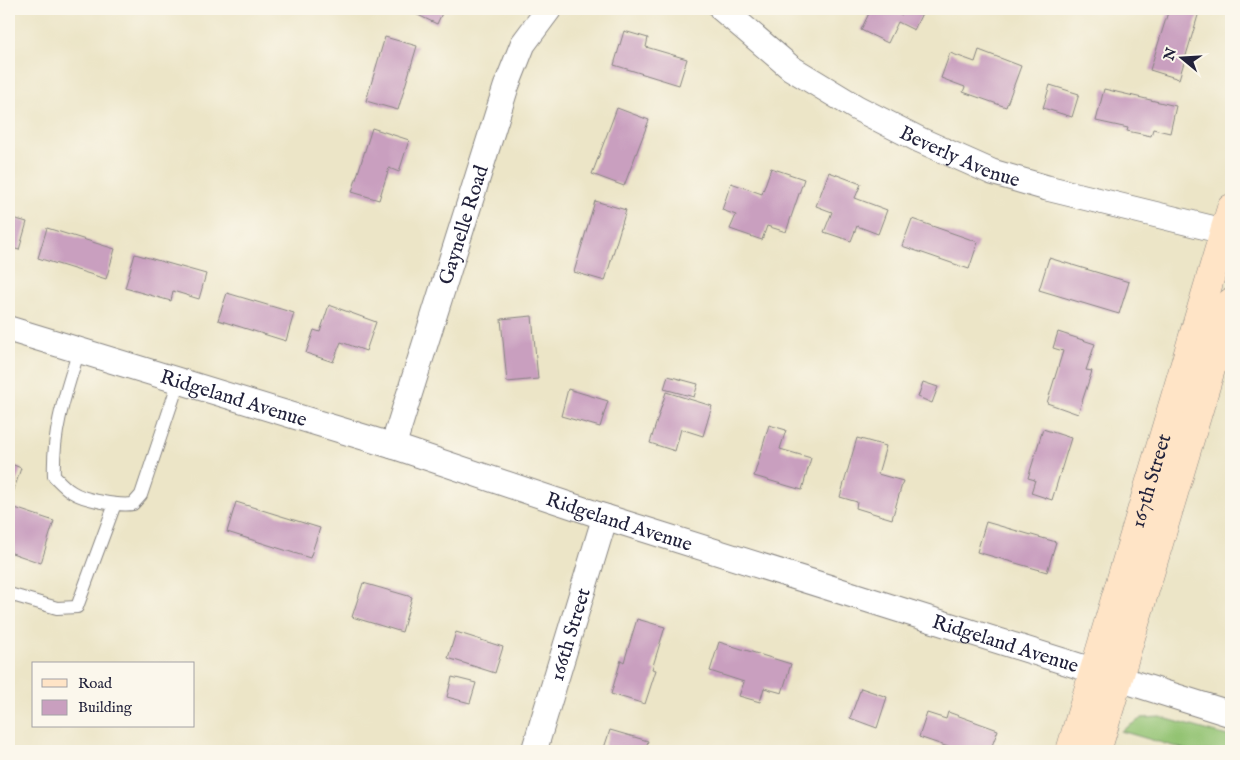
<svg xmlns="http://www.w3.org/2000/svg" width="1240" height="760" viewBox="0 0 1240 760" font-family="'IM FELL English',serif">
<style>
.green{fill:#93c372;stroke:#5a7256}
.building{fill:#c99fbf}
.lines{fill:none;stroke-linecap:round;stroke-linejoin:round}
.service-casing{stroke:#878481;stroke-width:14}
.minor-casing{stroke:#878481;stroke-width:27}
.secondary-casing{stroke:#878481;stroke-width:29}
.service{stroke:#fff;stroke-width:12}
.minor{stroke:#fff;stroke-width:25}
.secondary{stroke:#ffe4c6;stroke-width:28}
.labels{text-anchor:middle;stroke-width:4;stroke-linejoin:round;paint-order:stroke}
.street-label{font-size:20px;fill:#22223b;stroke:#fbf7ec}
</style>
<rect width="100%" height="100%" fill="#fbf7ec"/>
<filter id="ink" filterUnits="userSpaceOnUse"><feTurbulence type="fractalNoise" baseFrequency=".02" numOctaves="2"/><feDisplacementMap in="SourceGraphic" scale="10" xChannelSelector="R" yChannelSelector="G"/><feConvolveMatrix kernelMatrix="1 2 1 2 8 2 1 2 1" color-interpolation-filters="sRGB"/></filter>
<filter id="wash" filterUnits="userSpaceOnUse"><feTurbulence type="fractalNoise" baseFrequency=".0096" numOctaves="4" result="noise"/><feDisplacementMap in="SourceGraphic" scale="20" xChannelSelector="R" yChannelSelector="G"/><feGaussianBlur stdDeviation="1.12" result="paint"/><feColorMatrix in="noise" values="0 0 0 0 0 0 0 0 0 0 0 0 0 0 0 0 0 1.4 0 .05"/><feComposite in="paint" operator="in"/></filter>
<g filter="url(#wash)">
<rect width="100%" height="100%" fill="#ece5c7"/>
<path class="green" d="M1160 717 1231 737V751H1190L1121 731 1142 718Z"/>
<g id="blocks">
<path class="building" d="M405 9H444L437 24Z
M871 9H889L902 15 905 9H924L914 30 898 22 888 43 861 30Z
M1169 9H1188L1199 12 1179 79 1150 70Z
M624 31 648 38 646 47 687 59 679 85 614 65Z
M385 37 417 46 398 110 366 101Z
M979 50 1021 66 1006 107 963 92 965 87 941 78 950 53 975 62Z
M1050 85 1079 94 1072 117 1043 108Z
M1104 89 1176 106 1170 133 1153 129 1151 136 1127 131 1128 128 1096 121Z
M617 108 649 120 624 186 592 174Z
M372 128 409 140 399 172 389 168 379 200 352 192Z
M771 168 804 179 786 232 767 226 762 240 730 229 736 215 722 210 731 183 762 194Z
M829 172 861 184 855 198 887 210 878 234 857 226 851 241 824 232 832 212 816 206Z
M595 201 626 210 605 281 574 272Z
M9 217 27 222 19 250 9 247Z
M912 219 978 242 969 269 902 246Z
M47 228 115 249 106 279 38 258Z
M135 254 206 274 199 299 173 291 171 301 125 288Z
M1049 258 1129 282 1119 314 1039 290Z
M227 293 294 313 286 341 218 320Z
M329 305 376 322 366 351 341 342 333 362 306 353 314 330 320 332Z
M532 316 538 379 507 382 501 319Z
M1058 332 1095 344 1086 370 1092 371 1078 414 1047 403 1063 351 1053 348Z
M668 376 698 384 694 397 664 389Z
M923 382 938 387 932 403 918 397Z
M568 389 608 401 600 427 561 416Z
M666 392 712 406 703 436 681 429 675 451 650 443Z
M769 425 786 430 780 449 811 458 802 490 754 476Z
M1043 429 1071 438 1052 500 1031 493 1035 480 1028 478Z
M857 438 886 446 878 474 903 481 892 519 856 508 857 502 840 497Z
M9 463 21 468 9 505Z
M236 502 320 528 310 558 227 532Z
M9 506 54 521 41 563 9 552Z
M986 522 1056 542 1047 572 977 552Z
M363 583 412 597 402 632 352 617Z
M637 619 665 627 652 669 656 670 645 704 611 694 621 660 624 662Z
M456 632 503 647 495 673 448 658Z
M719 642 791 664 782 693 764 688 760 702 739 696 744 682 710 671Z
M452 677 476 683 470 703 447 697Z
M861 688 887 697 877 728 850 718Z
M948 712 998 730 990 751H960L919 737 927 713 946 719Z
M610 730 648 741 645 751H603Z"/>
</g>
</g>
<g filter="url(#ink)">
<use href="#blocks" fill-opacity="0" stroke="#878481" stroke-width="1"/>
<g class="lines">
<defs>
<path id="service" d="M79 350C66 392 52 431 54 476 59 481 65 488 72 492 84 500 118 506 133 504L141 495 179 381
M9 594 57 608 77 607 115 504"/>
<g id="minor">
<path id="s1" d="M722 9 791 68 857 108 920 140 992 172 1047 188 1231 233"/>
<path id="s2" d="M9 329 393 446 605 517 1231 714"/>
<path id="s3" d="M393 446 506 87 523 44 549 9"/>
<path id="s4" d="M534 751 605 517"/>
</g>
<g id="secondary">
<path id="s5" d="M1070 751 1231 208"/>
<path d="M1097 751 1231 302"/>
</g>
</defs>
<use href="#service" class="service-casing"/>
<use href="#minor" class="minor-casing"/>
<use href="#secondary" class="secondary-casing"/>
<use href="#service" class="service"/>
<use href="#minor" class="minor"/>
<use href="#secondary" class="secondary"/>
</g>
</g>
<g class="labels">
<g class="street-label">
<text dy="7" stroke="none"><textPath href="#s1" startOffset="282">Beverly Avenue</textPath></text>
<text dy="7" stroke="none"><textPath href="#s3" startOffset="232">Gaynelle Road</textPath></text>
<text dy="7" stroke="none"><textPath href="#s2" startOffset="235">Ridgeland Avenue</textPath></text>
<text dy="7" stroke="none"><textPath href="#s5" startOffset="282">167th Street</textPath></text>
<text dy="7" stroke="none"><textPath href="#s2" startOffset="640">Ridgeland Avenue</textPath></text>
<text dy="7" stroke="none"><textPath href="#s4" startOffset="122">166th Street</textPath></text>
<text dy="7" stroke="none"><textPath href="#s2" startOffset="1045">Ridgeland Avenue</textPath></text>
</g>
</g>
<rect width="1240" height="760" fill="none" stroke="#fbf7ec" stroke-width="30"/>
<rect x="32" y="662" width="162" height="65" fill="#fbf7ec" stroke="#a4a2a5"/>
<rect x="42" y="679" width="25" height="8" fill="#ffe4c6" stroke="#a4a2a5"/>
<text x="78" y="688" font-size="15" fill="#22223b">Road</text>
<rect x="42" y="700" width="25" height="15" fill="#c99fbf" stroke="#a4a2a5"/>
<text x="78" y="712" font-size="15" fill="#22223b">Building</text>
<g transform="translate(1182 58) rotate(288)" stroke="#fbf7ec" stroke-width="4" paint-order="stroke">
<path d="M0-4L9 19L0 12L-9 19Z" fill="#22223b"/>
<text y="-8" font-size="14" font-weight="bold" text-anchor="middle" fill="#22223b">N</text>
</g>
</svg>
